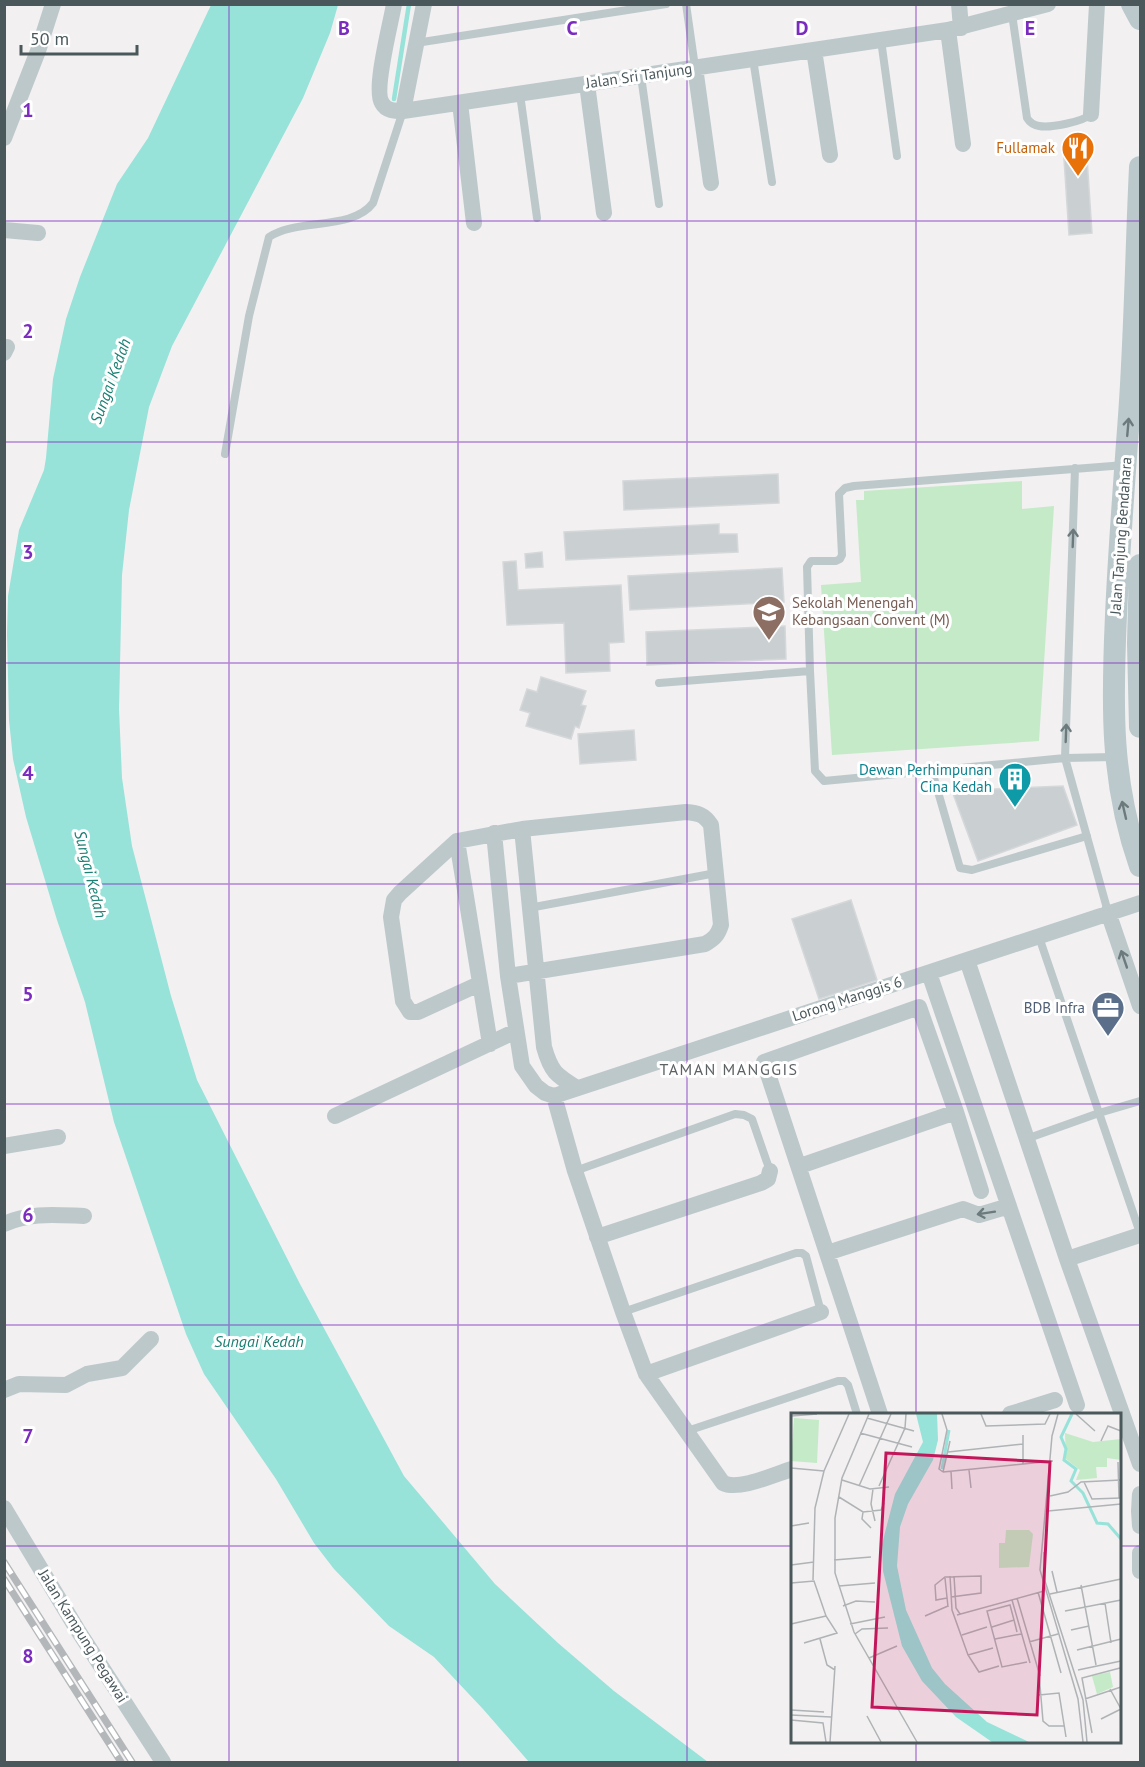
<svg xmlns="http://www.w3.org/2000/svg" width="1145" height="1767" viewBox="0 0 1145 1767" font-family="'PT Sans',sans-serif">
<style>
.green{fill:#c4eac7}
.water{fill:#97e2d9}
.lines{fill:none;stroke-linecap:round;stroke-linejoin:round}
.stream{stroke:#97e2d9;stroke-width:4.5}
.building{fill:#cacfd1;stroke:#d5d8da;stroke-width:1.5}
.lane{stroke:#bdc8cb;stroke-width:8}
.street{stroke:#bdc8cb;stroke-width:16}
.secondary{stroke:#bbc9cc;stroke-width:22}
.rail-casing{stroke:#b3b7b9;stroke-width:7}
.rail{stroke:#fff;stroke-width:4.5;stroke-dasharray:14;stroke-linecap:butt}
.oneway{stroke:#6c7a7d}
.grid{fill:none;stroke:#7b2cbf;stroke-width:1.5;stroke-opacity:0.55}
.labels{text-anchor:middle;stroke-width:6;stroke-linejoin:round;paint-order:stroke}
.street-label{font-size:15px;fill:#4a585b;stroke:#fff}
.food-label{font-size:15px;fill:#c56008;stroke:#fff;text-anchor:end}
.education-label{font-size:15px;fill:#785e54;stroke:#fff;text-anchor:start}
.culture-label{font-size:15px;fill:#0d838f;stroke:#fff;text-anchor:end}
.service-label{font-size:15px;fill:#4e5e75;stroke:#fff;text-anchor:end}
.water-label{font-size:16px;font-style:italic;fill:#1b7f73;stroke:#fff}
.neighbourhood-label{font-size:16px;letter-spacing:1.5px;fill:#5d6264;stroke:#fff}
.inset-river{fill:none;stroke:#97e2d9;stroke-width:3}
.inset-road{fill:none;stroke:#afb3b5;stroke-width:1.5}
.view{fill:#c2185b;fill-opacity:0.15;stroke:#c2185b;stroke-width:3}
.inset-edge{fill:none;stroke:#4a585b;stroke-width:3}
.grid-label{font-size:20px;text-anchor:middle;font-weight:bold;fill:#7b2cbf;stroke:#fff;stroke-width:6;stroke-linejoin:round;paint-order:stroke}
</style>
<rect width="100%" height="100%" fill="#f2f0f1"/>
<path class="green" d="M1022 481V509L1054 506 1039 741 832 755 821 585 861 582 856 500H864V491Z"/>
<path class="water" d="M211 5H338L330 33 303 98 172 346 149 407 129 510 122 575 119 709 122 778 132 846 171 996 197 1080 300 1284 404 1476 495 1584 558 1643 614 1691 708 1762H529L483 1709 434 1657 389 1626 334 1569 314 1543 276 1479 204 1374 186 1334 114 1122 85 1002 57 920 26 817 13 759 9 720 7 634 8 596 19 530 44 470 46 458 53 379 66 319 80 277 117 184 148 138Z"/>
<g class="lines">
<path class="stream" d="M394 99 409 4"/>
</g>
<path class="building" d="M1086 143 1092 233 1069 235 1063 144Z
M778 474 779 503 624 510 623 481Z
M719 524V534H737L738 552 566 560 564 532Z
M542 552 543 567 526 568 525 554Z
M516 561 518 590 621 585 624 642 609 643 610 671 566 673 564 623 507 625 503 562Z
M782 568 784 602 630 610 628 576Z
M785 626 786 659 647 665 646 632Z
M541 677 586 691 581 705 586 706 579 728 575 726 571 739 526 726 530 713 520 710 527 689 537 692Z
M634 730 636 760 580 764 578 734Z
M1063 786 1077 825 978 861 952 791Z
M851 900 877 980 819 999 792 919Z"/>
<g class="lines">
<path class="lane" d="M686 4 695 67
M1012 14 1027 118C1030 123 1033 125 1039 126 1050 128 1083 122 1091 114
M881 40 897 156
M416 43 666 4
M753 59 772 182
M641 76 659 204
M520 94 537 218
M225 454 249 316 269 237C297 218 352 231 373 203L403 111
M1075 468 1065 758 1108 912
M659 683 810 671
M1114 757 1065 758 824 781 815 771 810 671 807 567 811 561H836L840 559 842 555 839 494 845 488 854 486 1125 465
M932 771 960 868 972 870 1087 836
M529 908 716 873
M1039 937 1140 1233
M1026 1139 1099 1113 1140 1101
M575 1171 735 1114 744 1115 752 1119 770 1171
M623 1312 796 1253H802L806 1256 821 1312
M687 1431 838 1381H844L848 1385 857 1414"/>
<path class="street" d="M394 4C391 23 373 90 382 103 386 111 395 111 403 111L948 30 1048 4
M959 4 961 28
M948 30 963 144
M814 50 830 155
M695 67 711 183
M587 84 604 213
M460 103 474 223
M403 111 424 4
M1091 114 1097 4
M4 138 38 51 53 4
M4 230 38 233
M4 353 7 347
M522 829 544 1047C551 1072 556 1075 577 1088
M494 833 508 976 522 1066 536 1086 545 1093 554 1096
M457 841 490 1044
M1108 912 1140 1006
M967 960 1067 1259 1140 1464
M929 973 1077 1405
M479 984 418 1012H410L403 1001 391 917 394 900 400 893 457 841 522 829 686 812C697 813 704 814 711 825L721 925C718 935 714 939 705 944L508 976
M554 1096 1140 903
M554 1096 575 1171 623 1312 646 1374 723 1483C739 1491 775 1474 792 1469
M335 1116 516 1031
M4 1146 58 1137
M800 1166 956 1112 981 1191
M4 1224C29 1212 57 1215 84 1216
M597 1237 761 1183 768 1179 770 1171
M827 1253 963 1209 979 1215 1009 1206
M1067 1259 1140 1235
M646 1374 821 1312
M4 1390 19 1384 66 1385 87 1374 122 1368 151 1339
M880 1414 764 1062 919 1007 956 1112
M1010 1414 1055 1400
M1140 1494 1139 1511 1140 1526
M4 1508 77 1629 163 1762
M1140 1553V1571"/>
<path class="secondary" d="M1132 4 1140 19
M1140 167C1136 250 1135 333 1129 416 1124 483 1119 549 1116 615 1112 704 1110 781 1140 866
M1140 565 1138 643 1140 727"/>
<defs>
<path id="rail" d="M4 1562 132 1762
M4 1579 121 1762"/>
</defs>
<use href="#rail" class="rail-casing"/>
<use href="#rail" class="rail"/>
</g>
<defs><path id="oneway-shaft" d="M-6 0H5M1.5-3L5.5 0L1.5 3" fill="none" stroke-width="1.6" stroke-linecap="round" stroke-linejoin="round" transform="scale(1.5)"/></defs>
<g class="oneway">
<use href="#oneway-shaft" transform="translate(1128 427) rotate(-85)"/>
<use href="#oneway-shaft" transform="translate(1073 538) rotate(-88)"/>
<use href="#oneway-shaft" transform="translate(1066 733) rotate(-88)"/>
<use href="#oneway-shaft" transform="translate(1124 810) rotate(-103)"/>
<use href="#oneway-shaft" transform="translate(1124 959) rotate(-109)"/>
<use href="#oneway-shaft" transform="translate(986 1213) rotate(171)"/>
</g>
<path class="grid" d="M229 4V1762M458 4V1762M687 4V1762M916 4V1414M4 221H1140M4 442H1140M4 663H1140M4 884H1140M4 1104H1140M4 1325H1140M4 1546H792M1120 1546H1140M916 1742V1762"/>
<defs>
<symbol id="restaurant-pin" viewBox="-11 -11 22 30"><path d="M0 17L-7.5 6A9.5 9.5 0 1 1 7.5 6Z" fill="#e8710a" stroke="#fff"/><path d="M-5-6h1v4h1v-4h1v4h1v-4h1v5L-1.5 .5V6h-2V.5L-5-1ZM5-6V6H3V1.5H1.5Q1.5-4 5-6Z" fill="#fff"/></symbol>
<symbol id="school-pin" viewBox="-11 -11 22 30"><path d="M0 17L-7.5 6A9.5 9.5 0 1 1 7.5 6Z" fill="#8d6e63" stroke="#fff"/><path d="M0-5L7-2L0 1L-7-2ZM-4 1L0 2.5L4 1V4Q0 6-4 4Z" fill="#fff"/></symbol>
<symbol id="building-pin" viewBox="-11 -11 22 30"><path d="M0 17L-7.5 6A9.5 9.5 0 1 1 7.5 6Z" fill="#0f9aa8" stroke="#fff"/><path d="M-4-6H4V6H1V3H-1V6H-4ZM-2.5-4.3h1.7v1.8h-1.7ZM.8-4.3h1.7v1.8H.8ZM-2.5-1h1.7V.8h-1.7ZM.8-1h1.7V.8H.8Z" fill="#fff"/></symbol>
<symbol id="office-pin" viewBox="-11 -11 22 30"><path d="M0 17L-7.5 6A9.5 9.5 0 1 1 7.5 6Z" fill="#5c6f8a" stroke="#fff"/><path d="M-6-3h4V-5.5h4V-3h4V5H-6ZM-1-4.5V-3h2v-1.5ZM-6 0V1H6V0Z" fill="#fff"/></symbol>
</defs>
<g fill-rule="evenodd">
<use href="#restaurant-pin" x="1059" y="129" width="38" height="52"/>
<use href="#school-pin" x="750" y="593" width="38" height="52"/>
<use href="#building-pin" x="996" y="760" width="38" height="52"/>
<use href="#office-pin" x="1089" y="989" width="38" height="52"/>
</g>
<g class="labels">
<g class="street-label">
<text transform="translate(639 76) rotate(-8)" y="5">Jalan Sri Tanjung</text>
<text transform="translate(1121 536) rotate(-86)" y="5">Jalan Tanjung Bendahara</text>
<text transform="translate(847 999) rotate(-18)" y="5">Lorong Manggis 6</text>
<text transform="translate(83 1636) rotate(58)" y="5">Jalan Kampung Pegawai</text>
</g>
<g class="food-label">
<text x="1055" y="153">Fullamak</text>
</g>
<g class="education-label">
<text x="792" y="608">Sekolah Menengah<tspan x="792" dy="17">Kebangsaan Convent (M)</tspan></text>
</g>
<g class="culture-label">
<text x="992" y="775">Dewan Perhimpunan<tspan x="992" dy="17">Cina Kedah</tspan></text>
</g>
<g class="service-label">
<text x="1085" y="1013">BDB Infra</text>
</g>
<g class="water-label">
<text transform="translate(110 381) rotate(-70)" y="6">Sungai Kedah</text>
<text transform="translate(91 874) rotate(76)" y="6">Sungai Kedah</text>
<text x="259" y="1347">Sungai Kedah</text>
</g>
<g class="neighbourhood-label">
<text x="729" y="1075">TAMAN MANGGIS</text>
</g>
</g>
<g transform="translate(791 1413)">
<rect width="330" height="330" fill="#f2f0f1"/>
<path d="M3 5 28 7 26 50 0 48ZM274 20 302 29 330 26V47L316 45V54H305L306 65 285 67 289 57 275 46ZM215 117H238L242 121 238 154 208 155V130H214ZM319 259 322 274 306 281 301 263Z" fill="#c4eac7"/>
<path d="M125 1H146L147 27 142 47 117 91 109 114 106 153 115 197 141 255 154 271 196 309 238 329H201L165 304 131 268 111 233 92 158 91 131 104 81 132 29Z" fill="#97e2d9"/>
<path class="inset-river" d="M281 1 270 24 275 36 273 47 285 56 280 68 292 80 306 110 317 111 330 126M151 56 158 17"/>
<path class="inset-road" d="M78 1 51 65 44 105V160L63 219 126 329M151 1 156 17 148 56 152 59M190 1 195 13 254 11 259 1M267 1 261 23 249 157 287 286 292 329M285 1 304 18M0 3 26 1M76 5 123 18M69 20 121 34M310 28 317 13 330 18M157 39 232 31M327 49 328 85M232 51V22M0 55 33 58M178 57 180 75M160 58 161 76M152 59 262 48M152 59 159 28M51 67 79 76 98 74M293 69 301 86 330 85M68 73 100 1M88 73 114 15 115 1M82 76 80 91 84 108M259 83 277 79 290 69 330 67M48 84 72 99 90 97 93 90M257 98 330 91M72 99 71 106 80 115M0 113 18 110M253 139 254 168 292 287 296 329M43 147 80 144M0 152 23 149M261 158 266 179M159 163 161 197 177 242 188 259 208 253M163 163 165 195 169 201M154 165 157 194M22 167 24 95 33 58 58 1M0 170 23 168 35 203 46 220 13 230M290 172 305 252M48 173 84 170M247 179 270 260M259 181 330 166M156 185 145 187 144 172 154 164 190 163V180L160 184M226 185 249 263M221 187 239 250M314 190 320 230M52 193 65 188 84 189M274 198 330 187M166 202 253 178M134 203 157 193M223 207 219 192 196 198 211 254 236 249M0 211 35 203M59 211 94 204M201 214 223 207 226 219M280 217 298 213M64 221 71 216 97 215M171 222 196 214M29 226 36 252 44 257M204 226 230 221M238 229 267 221M286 237 330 226M177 242 202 235M78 245 106 233M287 257 330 248M248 261 252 308 258 313H273M319 276 330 296M248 282 268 280 275 324M294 286 330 274M0 297 33 299M0 302 40 304M76 303 90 329M310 306 330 296M0 307 32 310 35 329M301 320 291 265 329 255M39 329 44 253"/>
<path class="view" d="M95 40 259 49 246 302 81 294Z"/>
<rect width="330" height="330" class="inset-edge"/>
</g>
<g class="grid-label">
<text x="344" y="35">B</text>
<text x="572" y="35">C</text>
<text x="802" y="35">D</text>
<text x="1030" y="35">E</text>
<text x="28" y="117">1</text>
<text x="28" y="338">2</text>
<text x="28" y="559">3</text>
<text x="28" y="780">4</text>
<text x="28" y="1001">5</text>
<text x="28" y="1222">6</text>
<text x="28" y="1443">7</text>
<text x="28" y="1663">8</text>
</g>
<rect width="1145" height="1767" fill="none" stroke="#4a585b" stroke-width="12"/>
<path d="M21 45v9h116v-9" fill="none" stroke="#4a585b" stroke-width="3"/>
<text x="30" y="45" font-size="18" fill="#4a585b" stroke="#ffffff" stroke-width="4.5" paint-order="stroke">50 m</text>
</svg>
